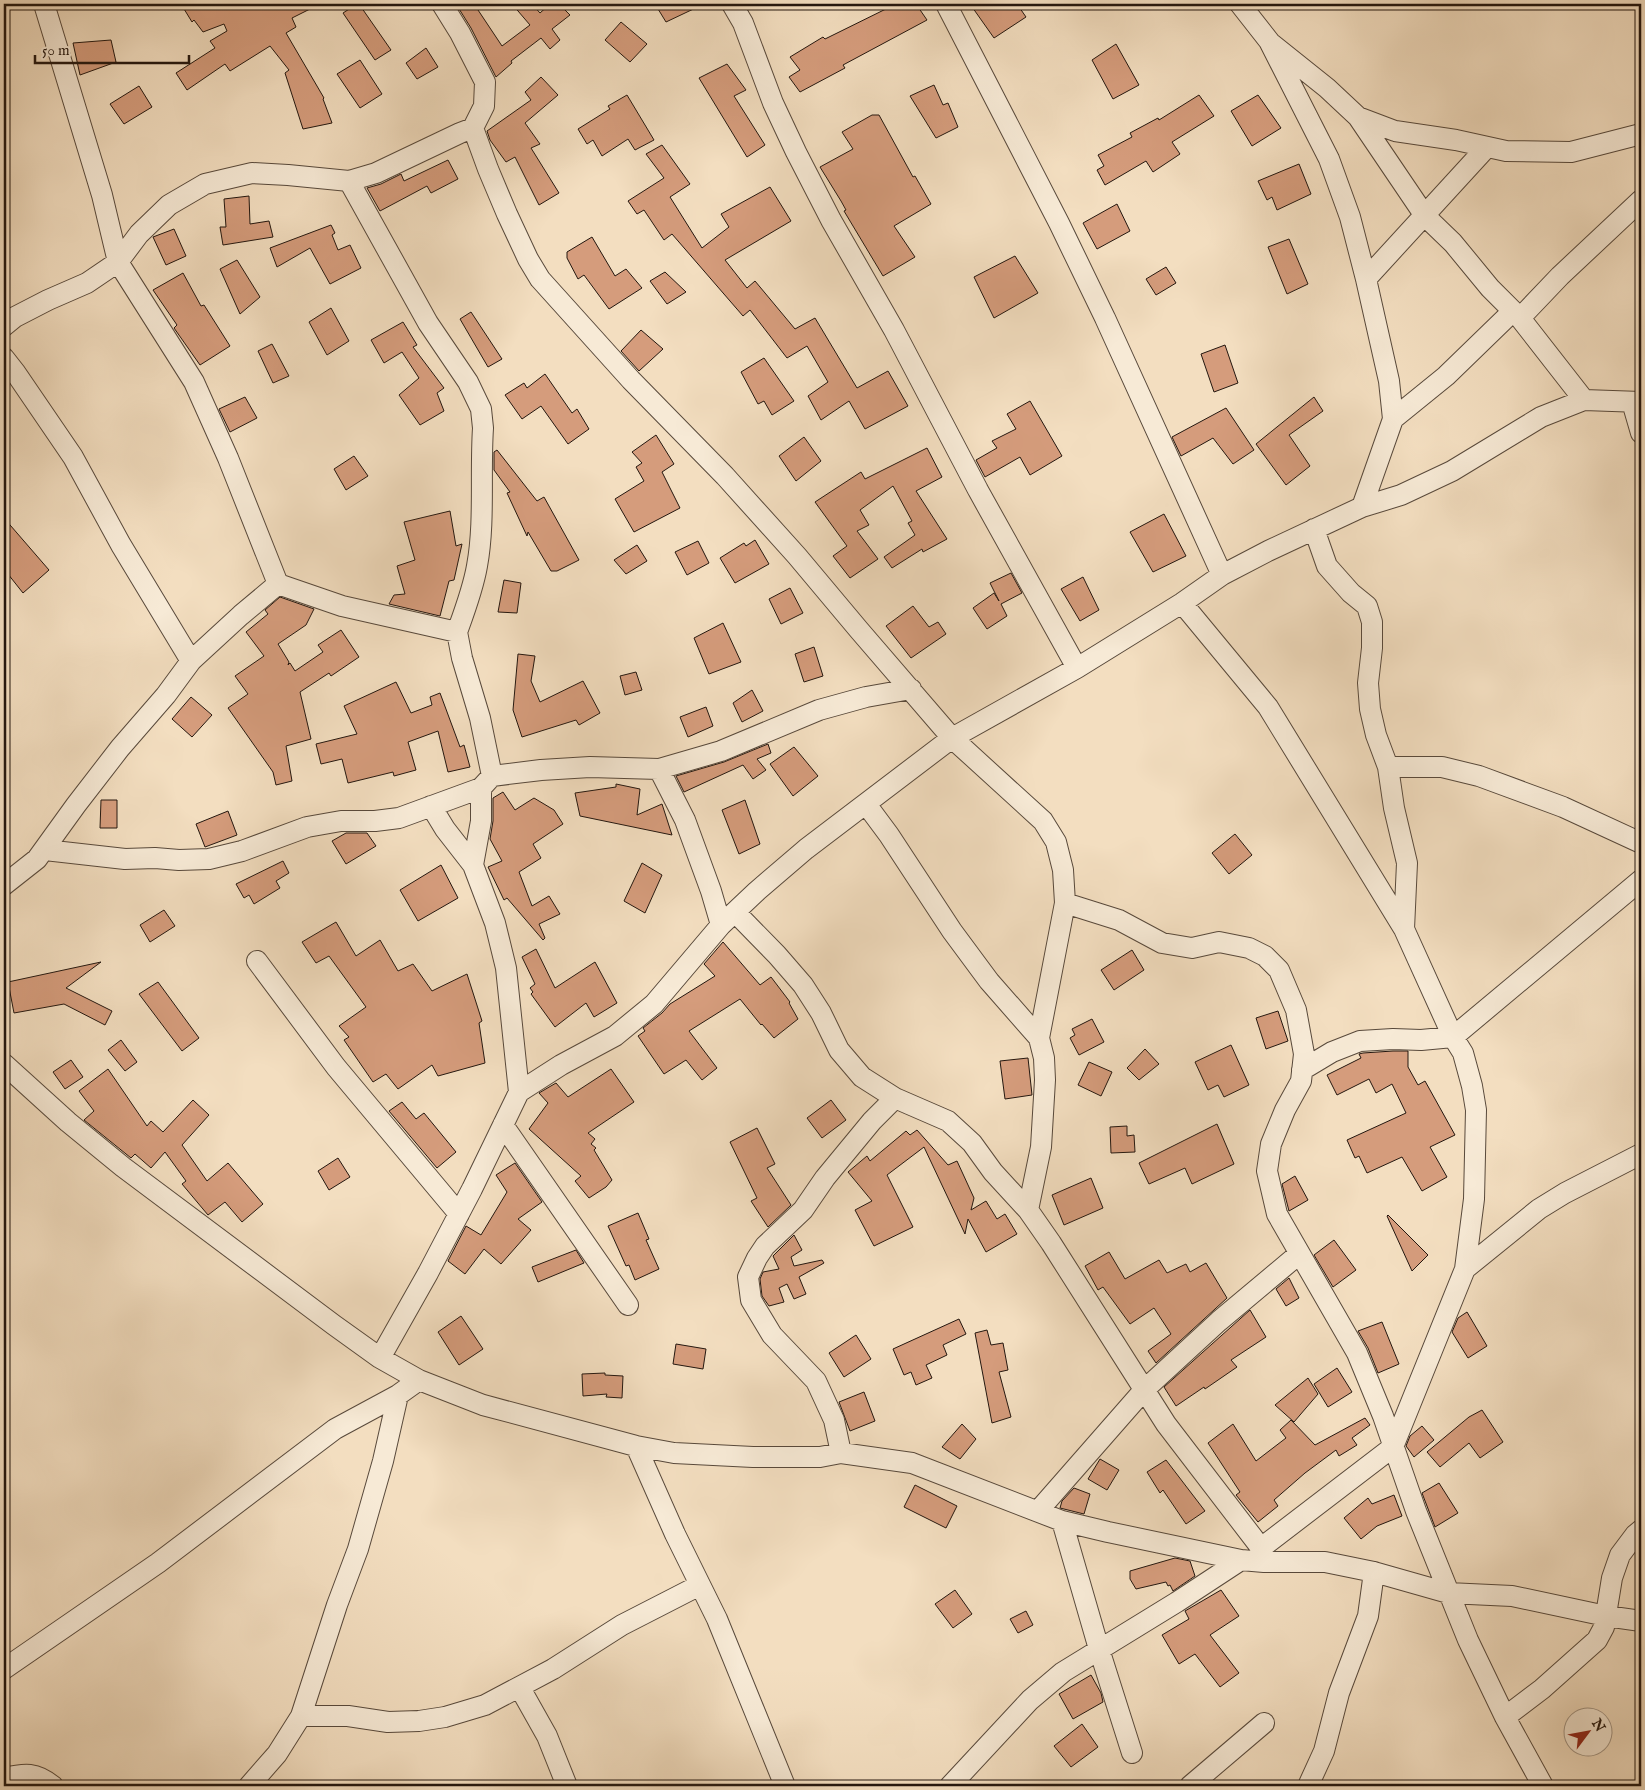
<svg xmlns="http://www.w3.org/2000/svg" width="1645" height="1790" viewBox="0 0 1645 1790" font-family="'IM FELL English',serif">
<style>
.building{fill:#d59c7c;stroke:#24170f}
.lines{fill:none;stroke-linecap:round;stroke-linejoin:round}
.minor-casing{stroke:#58493b;stroke-width:22}
.minor{stroke:#f7ead6;stroke-width:20}
</style>
<rect width="100%" height="100%" fill="#f3dec0"/>
<filter id="stains"><feTurbulence type="fractalNoise" baseFrequency=".004" numOctaves="4"/><feColorMatrix values="0 0 0 0 .2 0 0 0 0 .09 0 0 0 0 .02 0 0 0 .5 -.17"/></filter>
<radialGradient id="worn" r=".72"><stop offset=".6" stop-color="#630" stop-opacity="0"/><stop offset="1" stop-color="#630" stop-opacity=".3"/></radialGradient>
<path class="building" d="M181 4H320L292 18 296 27 286 33 324 98 323 99 332 123 303 129 285 73 289 70 270 46 230 71 225 64 187 90 176 73 215 48 210 41 227 31 224 24 203 32 194 20 192 22Z
M357 4H359L391 50 375 60 343 13Z
M456 4H474L502 46 530 25 512 4H532L540 13 550 4H559L570 15 552 29 560 40 550 49 541 38 511 61 512 63 496 77 471 28Z
M655 4H704L666 22Z
M896 4H916L927 20 843 65 845 68 800 92 789 77 800 70 790 57 823 37 825 39Z
M970 4H1017L1026 17 994 38Z
M621 22 647 44 630 62 605 40Z
M111 40 116 62 80 75 73 43Z
M1116 44 1139 85 1113 99 1092 60Z
M426 48 438 67 417 79 406 63Z
M360 60 382 94 360 108 337 74Z
M727 64 746 90 734 96 765 145 747 157 699 78Z
M541 77 558 95 525 123 540 144 531 148 559 193 539 205 515 157 506 162 490 140 487 131 531 100 525 92Z
M934 85 943 105 948 103 958 127 936 138 910 96Z
M139 86 152 107 124 124 110 104Z
M627 95 654 140 635 150 628 139 602 156 593 140 587 144 578 129 610 109 608 106Z
M1199 95 1214 116 1172 142 1180 154 1153 172 1146 161 1105 185 1097 170 1104 166 1098 155 1132 137 1130 133 1158 118 1159 120Z
M1258 95 1281 128 1252 146 1231 111Z
M872 115H879L913 177 915 176 931 204 894 226 915 257 883 276 844 211 846 210 841 201 820 167 853 149 842 132Z
M662 145 690 184 670 197 702 248 729 227 721 214 770 187 791 221 725 260 747 288 755 281 795 329 815 318 857 388 888 371 908 406 865 429 849 401 821 420 808 396 828 382 807 346 787 358 750 310 743 316 672 234 664 240 644 210 637 214 628 201 664 178 646 154Z
M448 160 458 179 431 193 427 186 380 211 367 188 381 184 401 174 404 181Z
M1299 164 1311 194 1277 210 1272 197 1267 200 1258 181Z
M249 196 250 224 269 221 273 237 223 245 220 227H226L224 199Z
M1117 204 1130 231 1097 249 1083 223Z
M331 225 335 233 332 235 338 250 350 245 361 268 330 284 310 248 277 267 270 248Z
M174 229 186 256 166 265 153 237Z
M592 237 615 276 626 269 642 288 609 309 584 275 578 279 567 258V252Z
M1289 239 1308 284 1287 294 1268 247Z
M1015 256 1038 293 994 318 974 277Z
M237 260 260 297 240 314 220 269Z
M1166 267 1176 283 1156 295 1146 279Z
M665 272 686 292 667 304 650 281Z
M183 273 201 306 204 305 230 346 200 365 174 328 177 325 153 290Z
M331 308 349 341 327 355 309 322Z
M471 312 502 359 488 367 460 319Z
M403 322 417 345 413 347 444 388 437 393 444 411 420 425 399 395 419 378 402 352 384 363 371 340Z
M641 330 663 349 639 371 621 351Z
M272 344 289 376 273 383 258 351Z
M1225 345 1238 383 1214 392 1201 354Z
M764 358 794 401 772 415 764 401 758 404 741 372Z
M545 374 572 413 577 409 589 429 568 444 541 406 522 419 505 395 524 383 527 388Z
M245 397 257 418 230 432 219 409Z
M1314 397 1323 411 1289 435 1310 466 1286 485 1256 444Z
M1030 401 1062 456 1030 475 1020 457 985 477 976 460 997 448 992 441 1016 429 1007 414Z
M1226 408 1254 450 1233 464 1213 438 1181 456 1172 437Z
M656 435 674 464 662 472 680 508 634 532 615 499 644 481 636 467 642 463 632 452Z
M804 437 821 461 796 481 779 456Z
M927 448 942 477 916 491 947 539 923 552 922 549 892 568 884 557 915 535 908 523 912 521 893 486 860 510 869 525 857 531 878 559 850 578 833 556 847 546 815 502 861 472 865 479Z
M497 450 537 501 544 497 579 560 557 571H551L528 532 527 536 507 493 510 492 494 470V452Z
M354 456 368 476 346 490 334 469Z
M450 511 456 546 462 544 454 580 449 581 440 616 389 604 394 595 405 594 397 566 415 560 404 522Z
M1164 514 1186 556 1153 572 1130 532Z
M4 518 49 570 23 593 4 569Z
M755 540 769 564 735 583 720 558 744 543 746 546Z
M698 541 709 563 687 575 675 552Z
M637 545 647 561 626 574 614 560Z
M1011 573 1022 593 1001 604 1007 616 987 629 973 608 994 593 999 601 990 583Z
M1083 577 1099 610 1080 621 1061 589Z
M504 580 521 583 517 613 498 612Z
M790 588 803 613 781 624 769 599Z
M280 597 314 609 306 625 278 644 289 662 288 665 290 663 295 671 323 652 318 645 341 630 359 657 331 676 329 673 300 692 311 739 286 746 292 781 276 785 273 772 228 708 248 694 235 676 264 656 246 632 268 614 265 610Z
M913 606 929 627 938 622 946 634 911 658 886 626Z
M723 623 741 662 709 674 694 638Z
M814 647 823 676 804 682 795 654Z
M518 654 535 656 531 681 540 702 583 681 600 713 579 725 576 720 522 737 513 710Z
M636 672 642 690 625 695 620 676Z
M396 682 411 713 432 705 430 697 440 693 460 747 464 745 470 767 448 772 438 731 408 742 416 770 394 776 393 772 348 783 342 759 321 764 316 744 357 734 344 706Z
M752 690 763 711 742 722 733 703Z
M191 697 212 715 192 737 172 719Z
M706 707 713 726 688 737 680 717Z
M768 744 771 753 757 759 766 770 753 779 743 765 684 792 676 776 724 762Z
M794 747 818 776 793 796 770 764Z
M616 784 640 789 637 815 662 804 672 835 580 816 575 793 616 787Z
M503 792 515 810 534 798 554 810 563 824 533 844 541 858 519 872 532 906 549 896 560 914 539 924 545 938 543 940 507 898 504 900 488 867 502 861 490 839 493 821V798Z
M101 800H117V828H100Z
M745 800 760 844 739 854 722 810Z
M228 811 237 835 205 847 196 824Z
M346 833H367L376 846 346 864 332 841Z
M1235 834 1252 855 1229 874 1212 853Z
M283 861 289 873 276 881 280 888 254 904 249 895 244 898 236 884Z
M642 863 662 875 645 913 624 901Z
M441 865 458 898 418 921 400 890Z
M164 910 175 926 150 942 140 925Z
M336 922 356 956 380 940 398 971 413 964 432 991 467 974 482 1021 479 1023 485 1063 438 1076 432 1065 398 1089 386 1074 373 1082 344 1040 349 1037 339 1026 366 1007 329 956 316 963 302 942Z
M723 942 760 985 771 977 790 1002 789 1003 798 1019 774 1038 762 1024 761 1025 740 999 689 1031 717 1068 702 1080 686 1060 664 1074 638 1036 645 1031 643 1028 662 1013 670 1004 715 976 704 964Z
M536 949 555 988 595 962 617 1003 594 1017 586 1003 555 1027 531 994 533 992 530 988 535 984 522 957Z
M1132 950 1144 970 1114 990 1101 970Z
M101 962 66 988 112 1011 105 1025 64 1004 14 1013 8 982Z
M158 982 199 1038 182 1051 139 994Z
M1278 1011 1288 1041 1266 1049 1256 1018Z
M1092 1019 1104 1042 1079 1055 1070 1038 1075 1035 1072 1029Z
M121 1040 137 1062 125 1071 108 1050Z
M1231 1045 1249 1085 1224 1097 1218 1085 1208 1090 1195 1062Z
M1145 1049 1159 1064 1139 1080 1127 1068Z
M1393 1051H1408V1067L1418 1085 1425 1081 1455 1135 1430 1147 1447 1177 1422 1191 1402 1157 1367 1173 1359 1156 1355 1158 1347 1140 1406 1113 1392 1084 1376 1093 1369 1079 1337 1095 1327 1075 1361 1058 1359 1054 1363 1053Z
M1028 1058 1032 1095 1005 1099 1000 1061Z
M71 1060 83 1077 65 1089 53 1072Z
M1089 1062 1112 1072 1101 1096 1078 1085Z
M108 1069 147 1126 151 1121 163 1132 193 1100 209 1115 182 1145 207 1181 228 1163 263 1204 242 1222 225 1202 208 1215 182 1184 186 1181 165 1152 151 1168 135 1154 131 1158 84 1120 94 1111 79 1091Z
M611 1069 634 1102 588 1133 595 1139 591 1144 596 1148 594 1150 612 1180 606 1187 589 1198 575 1181 581 1176 529 1129 548 1103 539 1093 556 1083 568 1097Z
M831 1100 846 1120 822 1138 807 1118Z
M402 1102 416 1119 424 1113 456 1152 437 1168 389 1111Z
M1217 1124 1234 1164 1192 1184 1185 1168 1149 1184 1139 1163Z
M1127 1126V1136L1134 1135 1135 1152 1111 1153 1110 1127Z
M757 1128 775 1164 767 1168 791 1205 768 1227 751 1201 757 1198 730 1142Z
M917 1130 948 1165 957 1161 974 1198 971 1210 986 1201 997 1219 1005 1214 1017 1234 986 1252 968 1219 965 1234 924 1147 887 1175 913 1227 874 1246 855 1210 872 1201 848 1172 867 1156 870 1161 906 1131 910 1135Z
M338 1158 350 1177 329 1190 318 1171Z
M515 1163 542 1202 518 1219 531 1230 501 1264 484 1249 465 1274 448 1261 466 1226 481 1235 507 1192 496 1175Z
M1295 1176 1308 1200 1289 1211 1282 1184Z
M1091 1178 1103 1208 1064 1225 1052 1195Z
M638 1213 649 1239 646 1240 659 1269 635 1280 629 1265 626 1266 608 1226Z
M1388 1215 1428 1255 1412 1271 1387 1216Z
M794 1235 802 1250 791 1257 794 1266 822 1260 824 1263 799 1277 806 1294 794 1299 787 1284 779 1288 784 1302 769 1306 762 1296 760 1279 763 1272 779 1269 773 1256Z
M1334 1240 1356 1270 1333 1287 1314 1255Z
M576 1250 584 1263 538 1282 532 1267Z
M1109 1252 1125 1279 1159 1260 1167 1273 1186 1264 1190 1272 1206 1263 1227 1298 1156 1363 1148 1351 1171 1334 1154 1308 1130 1324 1103 1287 1098 1290 1085 1266Z
M1289 1278 1299 1298 1286 1306 1276 1289Z
M1250 1310 1266 1337 1231 1360 1237 1367 1205 1389 1204 1387 1176 1406 1164 1387Z
M1467 1312 1487 1346 1468 1358 1452 1332 1458 1318Z
M461 1316 483 1349 459 1365 438 1332Z
M959 1319 966 1334 943 1345 947 1355 926 1365 932 1378 916 1385 911 1372 904 1375 893 1349Z
M1382 1322 1399 1364 1378 1373 1368 1348 1358 1331Z
M987 1330 991 1345 1003 1343 1008 1370 999 1372 1011 1417 992 1423 975 1333Z
M856 1335 871 1359 844 1377 829 1353Z
M676 1344 706 1349 703 1369 673 1364Z
M1337 1368 1352 1392 1328 1407 1314 1384Z
M605 1373V1375L623 1376 622 1398 606 1397 607 1394 583 1396 582 1374Z
M1308 1378 1318 1394 1294 1422 1275 1405Z
M864 1392 875 1421 850 1431 839 1402Z
M1482 1410 1503 1442 1480 1458 1469 1443 1440 1467 1427 1452 1469 1417Z
M1365 1418 1370 1425 1352 1438 1357 1445 1339 1456 1336 1450 1305 1473 1274 1500 1278 1506 1258 1522 1236 1495 1240 1492 1208 1443 1233 1424 1256 1461 1286 1438 1280 1430 1291 1420 1315 1445Z
M962 1424 976 1439 960 1459 942 1447Z
M1422 1426 1434 1440 1414 1457 1406 1446 1410 1436Z
M1100 1459 1119 1470 1107 1490 1088 1479Z
M1166 1460 1205 1511 1186 1524 1163 1490 1160 1493 1147 1472Z
M1439 1483 1458 1513 1435 1527 1422 1493Z
M915 1485 957 1506 946 1528 904 1507Z
M1074 1488 1090 1494 1084 1514 1060 1508 1062 1501Z
M1394 1495 1402 1516 1377 1526 1361 1539 1344 1518 1368 1498 1372 1504Z
M1175 1558 1190 1561 1195 1576 1173 1591 1170 1585 1168 1586 1166 1582 1136 1589 1130 1579V1571Z
M955 1590 972 1614 953 1628 935 1604Z
M1221 1590 1239 1616 1210 1635 1239 1673 1220 1687 1195 1654 1179 1664 1162 1635 1189 1619 1185 1611Z
M1026 1611 1033 1625 1018 1633 1010 1619Z
M1091 1675 1101 1693 1103 1702 1073 1719 1059 1694Z
M1082 1724 1098 1747 1071 1767 1054 1746Z"/>
<g class="lines">
<defs>
<path id="minor" d="M44 4 102 195 118 262 194 382 228 458 278 584 342 606 457 632 462 658 480 718 492 776
M442 4 460 33 485 82 484 106 473 128 488 169 507 214 528 259 540 279 631 380 725 476 797 556 859 630 952 738 1043 821 1056 842 1063 870 1065 903 1039 1038
M732 4 743 23 773 103 796 152 831 220 894 330 978 490 1077 668
M946 4 1059 223 1105 318 1222 575
M1240 4 1269 41 1329 159 1350 217 1366 279 1389 381 1393 419 1362 507
M1272 44 1327 88 1358 117 1425 216 1453 243 1490 288 1520 318 1584 400
M1358 117 1395 131 1456 140 1506 151 1571 152 1641 134
M349 181 428 323 468 382 481 409 483 428C480 473 485 523 477 566 473 589 465 610 457 632
M1366 279 1486 148
M1520 318 1560 276 1641 200
M4 326 15 317 48 300 87 283 118 262 139 234 169 205 205 184 252 173 288 175 349 181 376 173 460 133 473 128
M4 358 15 372 73 457 121 545 191 661
M1632 402 1641 433
M1393 419 1446 376 1513 311
M1314 529 1327 566 1351 593 1367 606 1372 622V648L1368 683 1370 709 1376 735 1388 767 1394 808 1407 863 1404 929
M1182 603 1268 707 1404 929 1453 1037 1463 1053 1472 1086 1476 1110 1474 1199 1465 1269 1393 1447 1261 1548
M1388 767H1442L1479 776 1563 807 1641 843
M659 769 685 820 711 891 721 925
M866 804 889 835 952 931 989 981 1039 1038 1044 1058 1045 1080 1041 1147 1028 1210
M431 806 445 829 473 865 495 923 506 968 519 1092
M45 850 125 859 155 858 179 860 209 859 242 851 307 827 341 821H375L399 818 481 788 492 776 541 770 590 767 659 769 721 751 819 710 866 697 911 689
M473 865 481 821V788
M4 885 37 859 76 805 120 748 166 695 191 661 241 615 278 584
M1065 903 1119 920 1162 943 1192 948 1219 942 1249 948 1265 956 1279 970 1296 1010 1304 1054 1301 1081 1285 1110 1271 1144 1267 1171 1277 1214 1357 1353 1383 1416 1416 1511 1468 1640 1505 1717 1543 1786
M735 912 777 955 803 985 821 1013 839 1050 862 1077 895 1098 948 1121 972 1143 993 1172 1028 1210 1051 1243 1166 1424 1261 1548 1264 1561
M257 961 336 1067 459 1214
M4 1064 68 1122 123 1167 334 1325 380 1358 419 1380 483 1405 636 1446 674 1453 753 1457H820L841 1453 912 1463 1062 1521 1108 1532 1241 1560 1264 1562H1325L1374 1572 1448 1593 1512 1596 1606 1616 1641 1621
M1302 1070 1332 1052 1360 1041 1393 1039 1421 1040 1453 1037 1641 880
M503 1125 628 1305
M1465 1269 1539 1209 1565 1193 1641 1154
M380 1358 428 1273 472 1189 519 1092 561 1065 615 1036 654 1004 721 925 757 891 806 849 952 738 1077 668 1182 603 1222 575 1268 551 1362 507 1401 495 1452 471 1541 417 1584 400 1641 402
M636 1446 675 1534 717 1619 785 1786
M841 1453 834 1420 816 1381 772 1335 751 1300 748 1277 757 1258 765 1246 803 1210 825 1178 872 1121 895 1098
M1038 1511 1144 1390 1219 1321 1299 1254
M1062 1521 1099 1649 1132 1753
M4 1669 158 1563 335 1429 398 1395 419 1380
M520 1688 547 1736 567 1786
M301 1716H348L388 1722 419 1721 445 1717 485 1705 553 1669 622 1625 700 1585
M1505 1717 1542 1689 1597 1640 1604 1627 1612 1578 1620 1555 1635 1535 1641 1530
M4 1778C25 1773 36 1772 53 1786
M249 1786 277 1754 301 1716 337 1605 358 1549 383 1461 398 1395
M950 1786 1030 1700 1063 1672 1177 1602 1241 1560
M1190 1786 1264 1723
M1308 1786 1324 1751 1339 1693 1368 1616 1374 1572"/>
</defs>
<use href="#minor" class="minor-casing"/>
<use href="#minor" class="minor"/>
</g>
<rect width="1645" height="1790" fill="none" stroke="#f3dec0" stroke-width="20"/>
<rect x="5" y="5" width="1635" height="1780" fill="none" stroke="#24170f" stroke-width="2.5"/>
<rect x="10" y="10" width="1625" height="1770" fill="none" stroke="#24170f"/>
<g transform="translate(1588 1732) rotate(58)"><circle r="24" fill="#f7ead6" stroke="#a39686"/>
<path d="M0-4L9 19L0 12L-9 19Z" fill="#8f2418"/>
<text y="-8" font-size="14" font-weight="bold" text-anchor="middle" fill="#24170f">N</text>
</g>
<path d="M35 55v8h154v-8" fill="none" stroke="#24170f" stroke-width="2.5"/>
<text x="42" y="55" font-size="15" fill="#24170f" stroke="#f7ead6" stroke-width="4" paint-order="stroke">50 m</text>
<rect width="100%" height="100%" filter="url(#stains)"/>
<rect width="100%" height="100%" fill="url(#worn)"/>
</svg>
